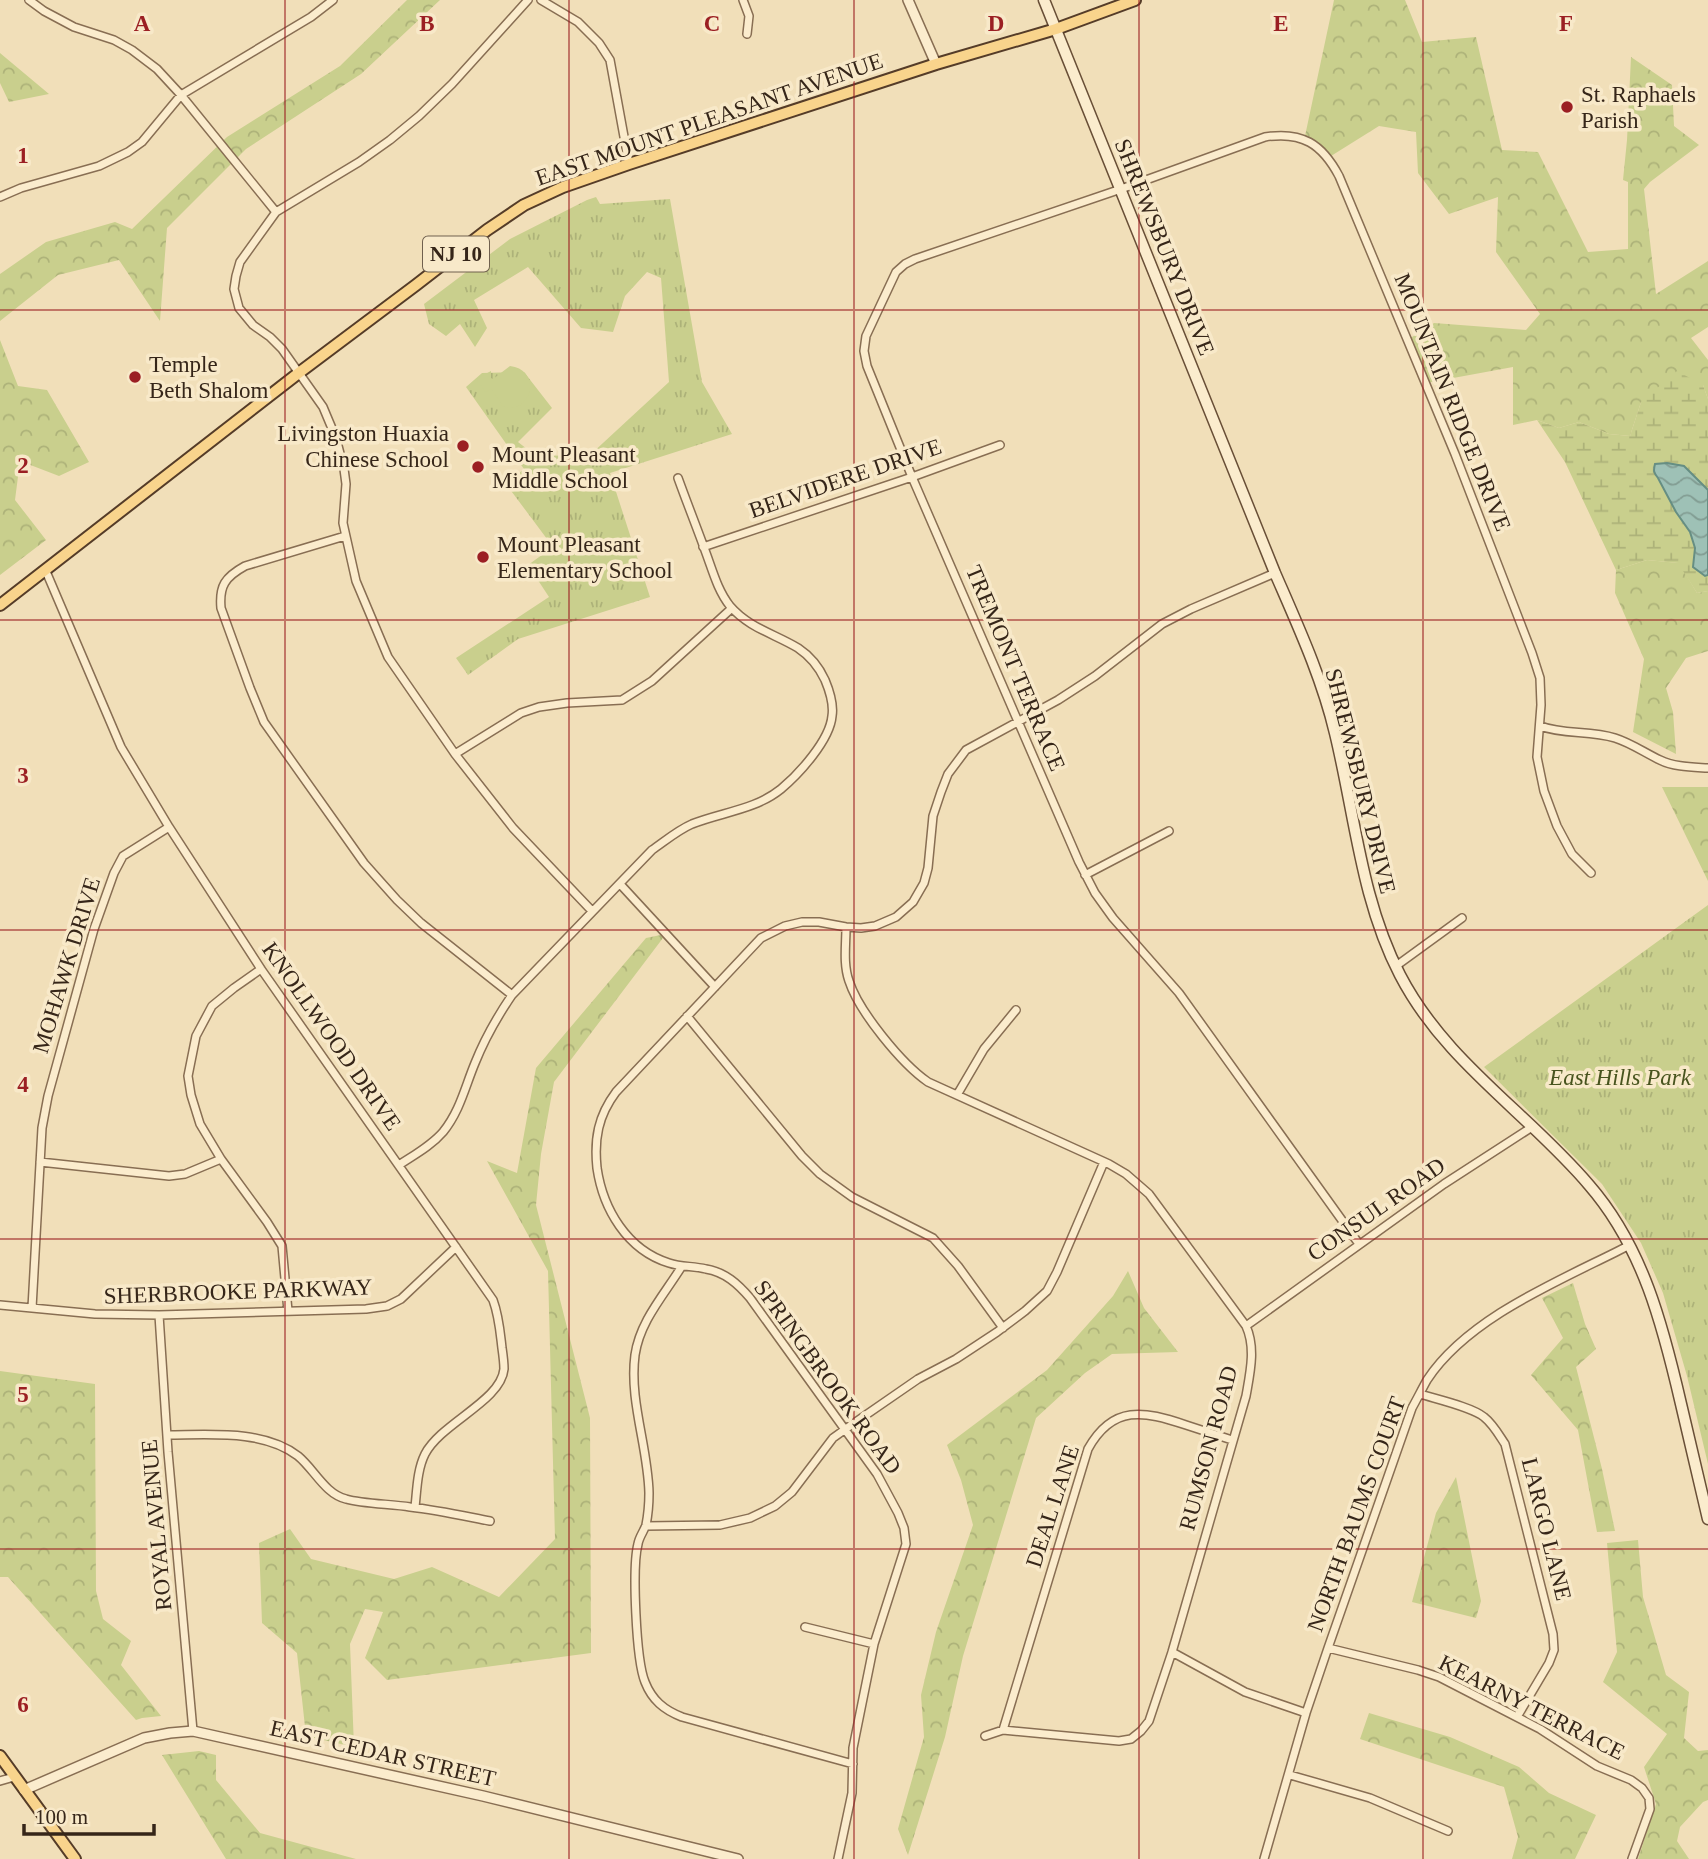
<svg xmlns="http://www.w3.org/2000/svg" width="1708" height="1859" viewBox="0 0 1708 1859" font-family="'Times New Roman',serif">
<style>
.forest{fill:url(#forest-crowns)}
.wetland{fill:url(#wetland-marsh)}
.park{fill:url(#park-tufts)}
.pitch{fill:#c9cf8d}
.water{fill:url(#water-waves);stroke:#668e83;stroke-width:2}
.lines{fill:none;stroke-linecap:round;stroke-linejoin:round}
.minor-casing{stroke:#886e53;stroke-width:10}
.tertiary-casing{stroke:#886e53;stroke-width:12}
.secondary-casing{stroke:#694f37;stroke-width:13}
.primary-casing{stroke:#553c28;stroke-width:14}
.minor{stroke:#fbeccd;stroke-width:7}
.tertiary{stroke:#fbeccd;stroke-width:9}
.secondary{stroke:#fbeccd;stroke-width:10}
.primary{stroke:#f9d48c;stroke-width:10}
.grid{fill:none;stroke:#9b1f23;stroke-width:2;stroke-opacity:0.55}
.poi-dot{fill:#9b1f23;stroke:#f8e9c9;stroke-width:2.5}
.labels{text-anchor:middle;stroke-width:7;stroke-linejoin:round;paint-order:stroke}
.shield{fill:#f8e9c9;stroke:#70604e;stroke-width:2}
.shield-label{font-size:21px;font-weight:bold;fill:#362619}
.poi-label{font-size:23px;fill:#362619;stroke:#f8e9c9;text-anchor:start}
.street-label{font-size:23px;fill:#362619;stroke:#f8e9c9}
.park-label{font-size:23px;font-style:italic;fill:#48541e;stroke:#f8e9c9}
.grid-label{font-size:23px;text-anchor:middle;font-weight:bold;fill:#9b1f23;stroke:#f8e9c9;stroke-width:7;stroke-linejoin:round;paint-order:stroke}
</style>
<defs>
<pattern id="forest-crowns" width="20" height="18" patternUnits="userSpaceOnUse" patternTransform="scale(1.75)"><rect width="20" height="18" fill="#c9cf8d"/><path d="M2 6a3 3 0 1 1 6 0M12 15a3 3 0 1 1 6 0" fill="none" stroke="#adb279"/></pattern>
<pattern id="wetland-marsh" width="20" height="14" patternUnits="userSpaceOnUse" patternTransform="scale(1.75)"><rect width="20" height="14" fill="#c9cf8d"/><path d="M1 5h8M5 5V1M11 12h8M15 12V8" fill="none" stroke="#adb279"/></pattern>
<pattern id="park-tufts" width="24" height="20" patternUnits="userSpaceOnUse" patternTransform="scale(1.75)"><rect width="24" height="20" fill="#c9cf8d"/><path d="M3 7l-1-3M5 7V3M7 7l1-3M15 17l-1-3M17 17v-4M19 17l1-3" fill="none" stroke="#adb279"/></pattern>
<pattern id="water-waves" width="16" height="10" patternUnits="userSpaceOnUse" patternTransform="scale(1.75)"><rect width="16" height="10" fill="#9ec1b6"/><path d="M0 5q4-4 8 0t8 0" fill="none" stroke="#829d93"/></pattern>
</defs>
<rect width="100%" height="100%" fill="#f1dfb9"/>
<path class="forest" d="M407 0H440L361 74 246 149 167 228 160 321 119 260 58 275 0 321V274L46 242 115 222 132 229 227 137 340 66Z
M1334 0H1405L1422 42 1476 37 1502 150 1538 152 1588 252 1628 249V182L1623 180 1627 140 1631 57 1672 85 1674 126 1699 145 1650 182 1644 189 1656 294 1708 261V327L1691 338 1708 360V399L1703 385 1641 402 1630 436 1609 434 1579 422 1559 428 1537 420 1513 425V367L1426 383 1409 339 1434 323 1526 330 1540 314 1496 252 1498 197 1449 214 1418 173 1416 132 1379 126 1331 156 1305 136Z
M0 53 49 94 9 102 0 83Z
M0 340 18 386 47 390 89 462 59 476 20 461 15 500 46 540 0 575Z
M1647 560 1679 563 1697 593 1708 591V651L1686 658 1666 688 1673 712 1676 754 1633 732 1644 659 1615 593 1616 570Z
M1662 787H1708V881Z
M666 934 554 1082 541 1154 536 1205 590 1418 591 1653 387 1680 365 1658 383 1612 365 1609 350 1644 354 1747 306 1736 297 1653 262 1623 259 1543 290 1529 311 1559 394 1579 432 1567 499 1597 555 1539 548 1271 487 1161 517 1173 536 1068 646 938Z
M1128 1271 1144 1308 1178 1352 1112 1354 1085 1373 1036 1418 963 1656 945 1737 908 1855 898 1829 924 1737 921 1695 936 1632 973 1525 961 1480 947 1445 1047 1370 1113 1296Z
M1573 1283 1585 1324 1596 1349 1576 1367 1602 1469 1615 1531 1597 1532 1578 1430 1531 1375 1563 1338 1542 1298Z
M0 1371 95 1384 96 1591 103 1619 131 1641 121 1665 161 1716 142 1718 136 1720 8 1577H0Z
M1456 1477 1481 1601 1476 1618 1412 1602 1436 1513Z
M1638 1540 1643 1597 1666 1675 1689 1692 1684 1738 1698 1751 1708 1750V1800L1703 1802 1680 1827 1677 1841 1689 1859H1638L1656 1804 1644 1767 1667 1734 1603 1682 1617 1652 1607 1543Z
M1369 1713 1450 1737 1519 1767 1549 1793 1596 1815 1575 1859H1512L1518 1837 1504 1787 1360 1739Z
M199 1751 216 1755V1780L260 1833 356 1859H226L162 1755Z"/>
<path class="wetland" d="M1677 371 1703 385 1708 399V490C1689 472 1683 462 1656 464L1653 469 1676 512 1690 532 1695 548 1693 567 1705 576 1708 575V591L1697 593 1678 563 1647 560 1616 570 1565 462 1537 420 1559 428 1579 422 1609 434 1630 436 1641 402Z"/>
<path class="park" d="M596 197 600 204 670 199 702 382 732 434 610 473 650 597 518 639 468 675 456 658 549 597 528 565 553 547 506 484 524 469 466 387 482 373 524 372 552 408 518 442 536 456 590 455 669 382 661 278 647 272 625 296 613 332 581 328 528 267 474 300 487 328 475 347 460 324 446 336 429 324 424 304 510 239 587 200Z
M1708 905V1464L1687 1376 1663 1293 1641 1243 1602 1184 1484 1067Z"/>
<path class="pitch" d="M510 366C544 370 530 418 502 406L501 403 492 390 489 389 486 393 480 384H477L478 378 491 371V378L493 379Z"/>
<path class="water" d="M1667 463 1684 466 1708 490V575L1705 576 1693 567 1695 548 1690 532 1676 512 1658 478C1654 473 1653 471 1655 464Z"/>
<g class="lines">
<defs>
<path id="minor" d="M29 0 44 11 74 27 114 40 132 50 157 69 181 95 276 212
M528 0 452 84 419 116 390 140 359 162 276 212 240 262 236 276 234 289 239 308 253 325 270 337 282 349 323 407 336 438 344 469 346 484 343 523 356 581 388 657 455 754 513 828 592 911
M541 0 578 22 599 43 610 60 629 164
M743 0 749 16 747 34
M0 197 21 188 99 166 128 152 142 142 181 95 311 17 333 0
M345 536 245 566C225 577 219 586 221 608L250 688 264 722 364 863 397 900 421 923 512 995
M703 547 912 477 1000 445
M45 569 121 747 169 827 261 969 493 1300C499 1316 500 1331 502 1348 503 1355 504 1362 504 1369 501 1401 441 1423 425 1454 417 1470 417 1490 415 1507
M1540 726C1564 735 1590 730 1615 738 1631 743 1645 753 1660 760 1674 767 1692 767 1708 768
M455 754 521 713 539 707 567 703 622 700 652 681 732 608
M1085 875 1169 831
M620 884 715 987
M846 927C846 945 843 964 849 981 859 1012 902 1064 928 1082L1109 1164 1126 1174 1149 1194 1246 1326C1256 1348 1250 1373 1246 1396L1172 1652 1149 1721 1141 1731 1131 1739 1119 1741 1003 1730 985 1736
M1396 966 1462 918
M261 969 234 988 212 1006 196 1036 188 1076 191 1095 200 1124 221 1159 267 1222 282 1246 288 1311
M687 1016 802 1156 820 1174 852 1197 933 1238 958 1266 1003 1328
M957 1095 984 1049 1016 1010
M40 1162 169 1176 185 1174 221 1159
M399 1165C414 1155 431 1146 443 1132 460 1111 465 1087 475 1063 485 1038 497 1017 512 995L652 850C665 841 678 830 692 824 722 812 755 810 781 789 799 774 830 740 832 716 834 704 830 692 825 680 819 667 810 656 798 648 775 634 749 628 730 606 718 591 713 572 706 553 697 528 687 503 678 478
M1359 1244 1179 993 1113 918 1095 893 1079 862 912 477 867 366 864 351 866 336 896 272 905 264 915 259 1121 189 1265 137C1302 131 1322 144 1339 176L1455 454 1532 653 1540 678 1541 705 1537 757 1544 791 1557 826 1572 854 1591 873
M682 1266C664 1295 640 1321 635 1355 629 1401 648 1447 649 1493 649 1503 648 1515 646 1525 644 1531 639 1537 638 1544 632 1567 636 1660 645 1682 652 1700 664 1710 682 1717L853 1764
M0 1305 95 1314 159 1315 366 1309 387 1306 401 1299 456 1247
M32 1308 42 1128 48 1096 94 929 114 873 123 856 169 827
M159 1315 168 1452 193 1731
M1246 1326 1444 1184 1532 1127
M1420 1394C1436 1399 1472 1407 1484 1417 1493 1424 1499 1435 1505 1444L1553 1634 1554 1650 1549 1663 1517 1717
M167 1435C208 1435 263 1429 298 1456 314 1469 325 1494 346 1499 363 1504 392 1504 410 1507 437 1510 464 1516 490 1521
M646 1526 720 1525 750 1518 775 1506 792 1492 833 1438 847 1428 918 1379 956 1359 997 1332 1025 1311 1047 1291 1057 1272 1104 1162
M805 1627 874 1644
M1328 1648 1418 1670 1439 1677 1540 1729 1597 1766 1631 1780 1642 1788 1649 1798 1650 1809 1632 1859
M1172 1652 1245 1692 1306 1713
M1003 1730 1088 1449C1113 1404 1144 1411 1186 1425 1201 1430 1217 1435 1232 1440
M1290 1775 1370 1798 1448 1831
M0 1781 14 1777
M838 1859 852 1793 853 1748 874 1644 906 1544 904 1528 898 1513 877 1474 750 1298C738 1284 725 1272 706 1269 693 1266 681 1267 669 1263 627 1250 603 1209 597 1168 594 1139 598 1116 616 1092L761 938 785 926 802 922H819L846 927 861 928 875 926 896 917 913 902 924 883 928 868 933 816 941 792 948 774 966 750 1058 700 1095 676 1162 624 1191 609 1275 573
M1264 1859 1306 1713 1328 1648 1412 1408C1417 1399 1422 1389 1427 1380 1469 1316 1564 1279 1630 1245"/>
<path id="tertiary" d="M908 0 936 64
M24 1790 144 1738 170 1733 193 1731 483 1796 738 1859"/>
<path id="secondary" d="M1044 0 1275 573C1298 626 1322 678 1335 733 1355 815 1361 900 1400 975 1445 1062 1527 1112 1589 1185 1643 1247 1663 1326 1681 1404 1690 1443 1699 1481 1708 1519"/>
<path id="primary" d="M0 605 300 372 416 285 487 230 524 205 563 187 629 164 936 64 1056 29 1135 0
M0 1756 75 1859"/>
</defs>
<use href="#minor" class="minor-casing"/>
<use href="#tertiary" class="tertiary-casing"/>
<use href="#secondary" class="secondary-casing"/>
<use href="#primary" class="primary-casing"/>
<use href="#minor" class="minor"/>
<use href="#tertiary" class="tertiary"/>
<use href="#secondary" class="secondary"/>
<use href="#primary" class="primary"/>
</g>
<path class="grid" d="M285 0V1859M569 0V1859M854 0V1859M1139 0V1859M1423 0V1859M0 310H1708M0 620H1708M0 930H1708M0 1239H1708M0 1549H1708"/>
<g class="poi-dot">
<circle cx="1567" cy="107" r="7"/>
<circle cx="135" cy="377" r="7"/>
<circle cx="463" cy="446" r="7"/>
<circle cx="478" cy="467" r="7"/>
<circle cx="483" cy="557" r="7"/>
</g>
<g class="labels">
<rect class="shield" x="423" y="236.5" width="66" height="35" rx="5"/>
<g class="shield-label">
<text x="456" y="261">NJ 10</text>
</g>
<g class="poi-label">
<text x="1581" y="102">St. Raphaels<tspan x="1581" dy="26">Parish</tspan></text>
<text x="149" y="372">Temple<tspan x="149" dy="26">Beth Shalom</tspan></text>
<text x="449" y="441" text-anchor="end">Livingston Huaxia<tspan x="449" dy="26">Chinese School</tspan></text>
<text x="492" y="462">Mount Pleasant<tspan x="492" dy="26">Middle School</tspan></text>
<text x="497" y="552">Mount Pleasant<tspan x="497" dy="26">Elementary School</tspan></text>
</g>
<g class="street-label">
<text transform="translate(709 119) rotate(-19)" y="8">EAST MOUNT PLEASANT AVENUE</text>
<text transform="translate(1165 247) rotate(68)" y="8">SHREWSBURY DRIVE</text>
<text transform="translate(1453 402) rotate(68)" y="8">MOUNTAIN RIDGE DRIVE</text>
<text transform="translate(845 478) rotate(-19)" y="8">BELVIDERE DRIVE</text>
<text transform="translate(1016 668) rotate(67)" y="8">TREMONT TERRACE</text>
<text transform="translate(1361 781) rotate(76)" y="8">SHREWSBURY DRIVE</text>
<text transform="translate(66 965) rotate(-73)" y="8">MOHAWK DRIVE</text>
<text transform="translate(332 1036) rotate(55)" y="8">KNOLLWOOD DRIVE</text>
<text transform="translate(1376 1209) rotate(-35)" y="8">CONSUL ROAD</text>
<text transform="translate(238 1291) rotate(-2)" y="8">SHERBROOKE PARKWAY</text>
<text transform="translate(828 1377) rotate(54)" y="8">SPRINGBROOK ROAD</text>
<text transform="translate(1208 1448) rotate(-75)" y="8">RUMSON ROAD</text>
<text transform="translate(1052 1506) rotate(-72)" y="8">DEAL LANE</text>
<text transform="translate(1356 1514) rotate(-70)" y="8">NORTH BAUMS COURT</text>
<text transform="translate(156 1525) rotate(-95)" y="8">ROYAL AVENUE</text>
<text transform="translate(1547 1529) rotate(76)" y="8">LARGO LANE</text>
<text transform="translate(1532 1707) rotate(27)" y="8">KEARNY TERRACE</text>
<text transform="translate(383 1753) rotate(13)" y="8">EAST CEDAR STREET</text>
</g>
<g class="park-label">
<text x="1620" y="1085">East Hills Park</text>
</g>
</g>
<g class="grid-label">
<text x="142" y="31">A</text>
<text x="427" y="31">B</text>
<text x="712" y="31">C</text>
<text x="996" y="31">D</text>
<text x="1281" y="31">E</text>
<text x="1566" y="31">F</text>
<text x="23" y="163">1</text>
<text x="23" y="473">2</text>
<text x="23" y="783">3</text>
<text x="23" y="1092">4</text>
<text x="23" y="1402">5</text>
<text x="23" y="1712">6</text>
</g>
<path d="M24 1824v10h130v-10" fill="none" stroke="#362619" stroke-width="3.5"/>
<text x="35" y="1824" font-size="21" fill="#362619" stroke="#f8e9c9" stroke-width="5" paint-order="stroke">100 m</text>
</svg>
